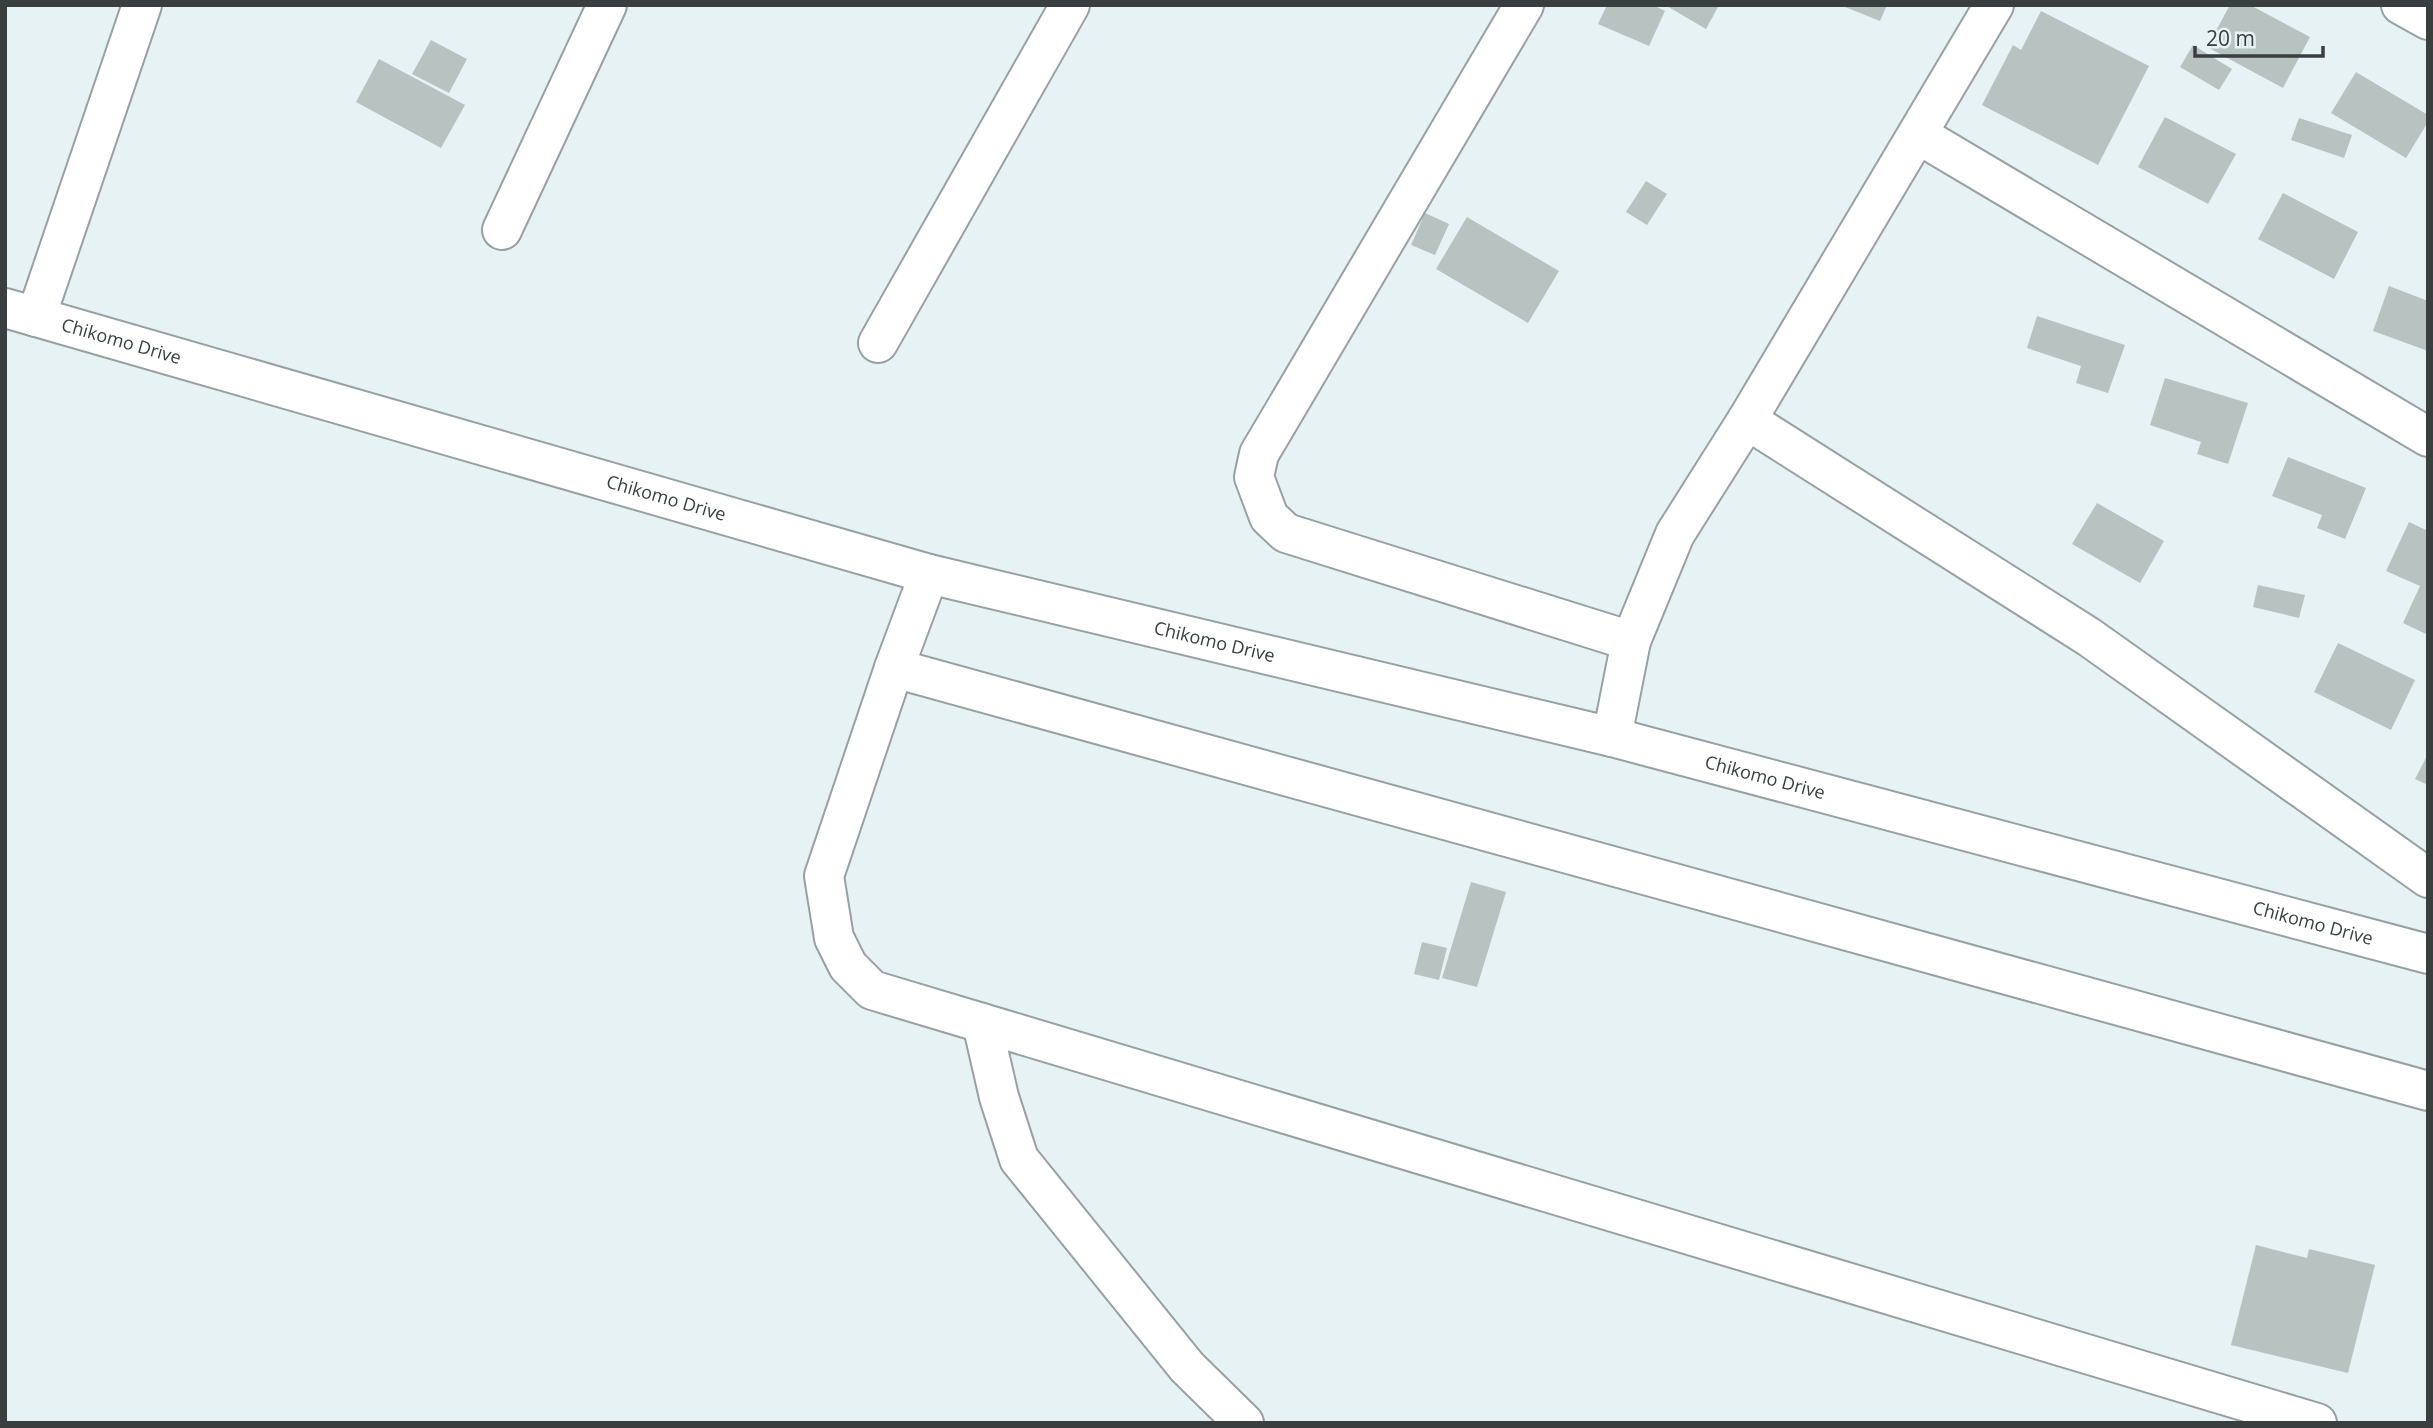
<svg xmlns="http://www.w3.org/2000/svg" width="2433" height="1428" viewBox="0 0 2433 1428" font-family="'Open Sans',sans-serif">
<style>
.building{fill:#b8c2c1}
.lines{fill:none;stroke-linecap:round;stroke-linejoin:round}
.minor-casing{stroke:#97a1a4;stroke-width:42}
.minor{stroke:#fff;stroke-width:38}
.labels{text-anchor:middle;stroke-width:5;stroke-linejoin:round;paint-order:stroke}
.street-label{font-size:18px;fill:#393e3f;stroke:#e7f2f4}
</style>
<rect width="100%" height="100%" fill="#e7f2f4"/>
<path class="building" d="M1607 5H1653L1665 11 1649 46 1598 24Z
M1665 5H1719L1706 29Z
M1840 5H1887L1880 21Z
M2230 5H2250L2310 37 2283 88 2207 47Z
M2041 11 2149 66 2098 165 1982 105 2013 45 2021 50Z
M431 40 467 59 449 93 412 74Z
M2193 45 2232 69 2219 90 2180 67Z
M379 59 465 105 441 148 356 102Z
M2356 72 2428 115V122L2406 158 2331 113Z
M2165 117 2236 154 2208 204 2138 167Z
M2299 118 2352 135 2344 158 2291 140Z
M1646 181 1667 194 1647 225 1626 212Z
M2283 193 2358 232 2334 279 2258 239Z
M1425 213 1449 224 1435 255 1411 245Z
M1467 217 1559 271 1528 323 1436 269Z
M2389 286 2428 301V351L2373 331Z
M2037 316 2125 345 2108 393 2076 383 2081 366 2027 348Z
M2165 378 2248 403 2228 464 2197 454 2201 442 2150 425Z
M2288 457 2366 488 2345 539 2317 528 2322 515 2272 496Z
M2097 503 2164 541 2140 583 2072 544Z
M2409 522 2428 531V635L2403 623 2420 586 2386 571Z
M2258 585 2305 595 2299 618 2253 607Z
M2338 643 2415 680 2391 730 2314 692Z
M2428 754V785L2415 779Z
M1471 882 1506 892 1477 987 1442 978Z
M1422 942 1447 948 1439 980 1414 974Z
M2256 1245 2307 1258 2309 1249 2375 1265 2348 1373 2231 1345Z"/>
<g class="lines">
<defs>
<g id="minor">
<path d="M1524 5 1259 454 1254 477 1269 517 1286 533 1631 641 1675 534 1747 420 1994 5"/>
<path d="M2401 5 2428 20"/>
<path d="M1919 135 2428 437"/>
<path d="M502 230 607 5"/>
<path id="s1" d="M5 308 929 574 1612 737 2428 954"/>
<path d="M36 317 142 5"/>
<path d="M878 343 1070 5"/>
<path d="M1747 420 2089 637 2428 878"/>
<path d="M929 574 894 668 824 876 834 938 848 966 872 990 2317 1423"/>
<path d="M894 668 2428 1091"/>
<path d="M1612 737 1631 641"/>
<path d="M982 1023 999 1097 1019 1159 1187 1367 1244 1423"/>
</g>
</defs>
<use href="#minor" class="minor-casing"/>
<use href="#minor" class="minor"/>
</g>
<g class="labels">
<g class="street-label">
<text dy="6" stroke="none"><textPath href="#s1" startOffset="121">Chikomo Drive</textPath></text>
<text dy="6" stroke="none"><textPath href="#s1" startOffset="688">Chikomo Drive</textPath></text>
<text dy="6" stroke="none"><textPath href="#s1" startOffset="1255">Chikomo Drive</textPath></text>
<text dy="6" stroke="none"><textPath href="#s1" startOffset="1822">Chikomo Drive</textPath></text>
<text dy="6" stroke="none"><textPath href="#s1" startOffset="2389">Chikomo Drive</textPath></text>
</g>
</g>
<rect width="2433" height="1428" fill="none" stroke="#393e3f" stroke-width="14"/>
<path d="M2195 46v10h128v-10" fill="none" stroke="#393e3f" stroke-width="3.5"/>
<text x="2206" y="46" font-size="21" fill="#393e3f" stroke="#e7f2f4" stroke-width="5" paint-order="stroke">20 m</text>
</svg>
